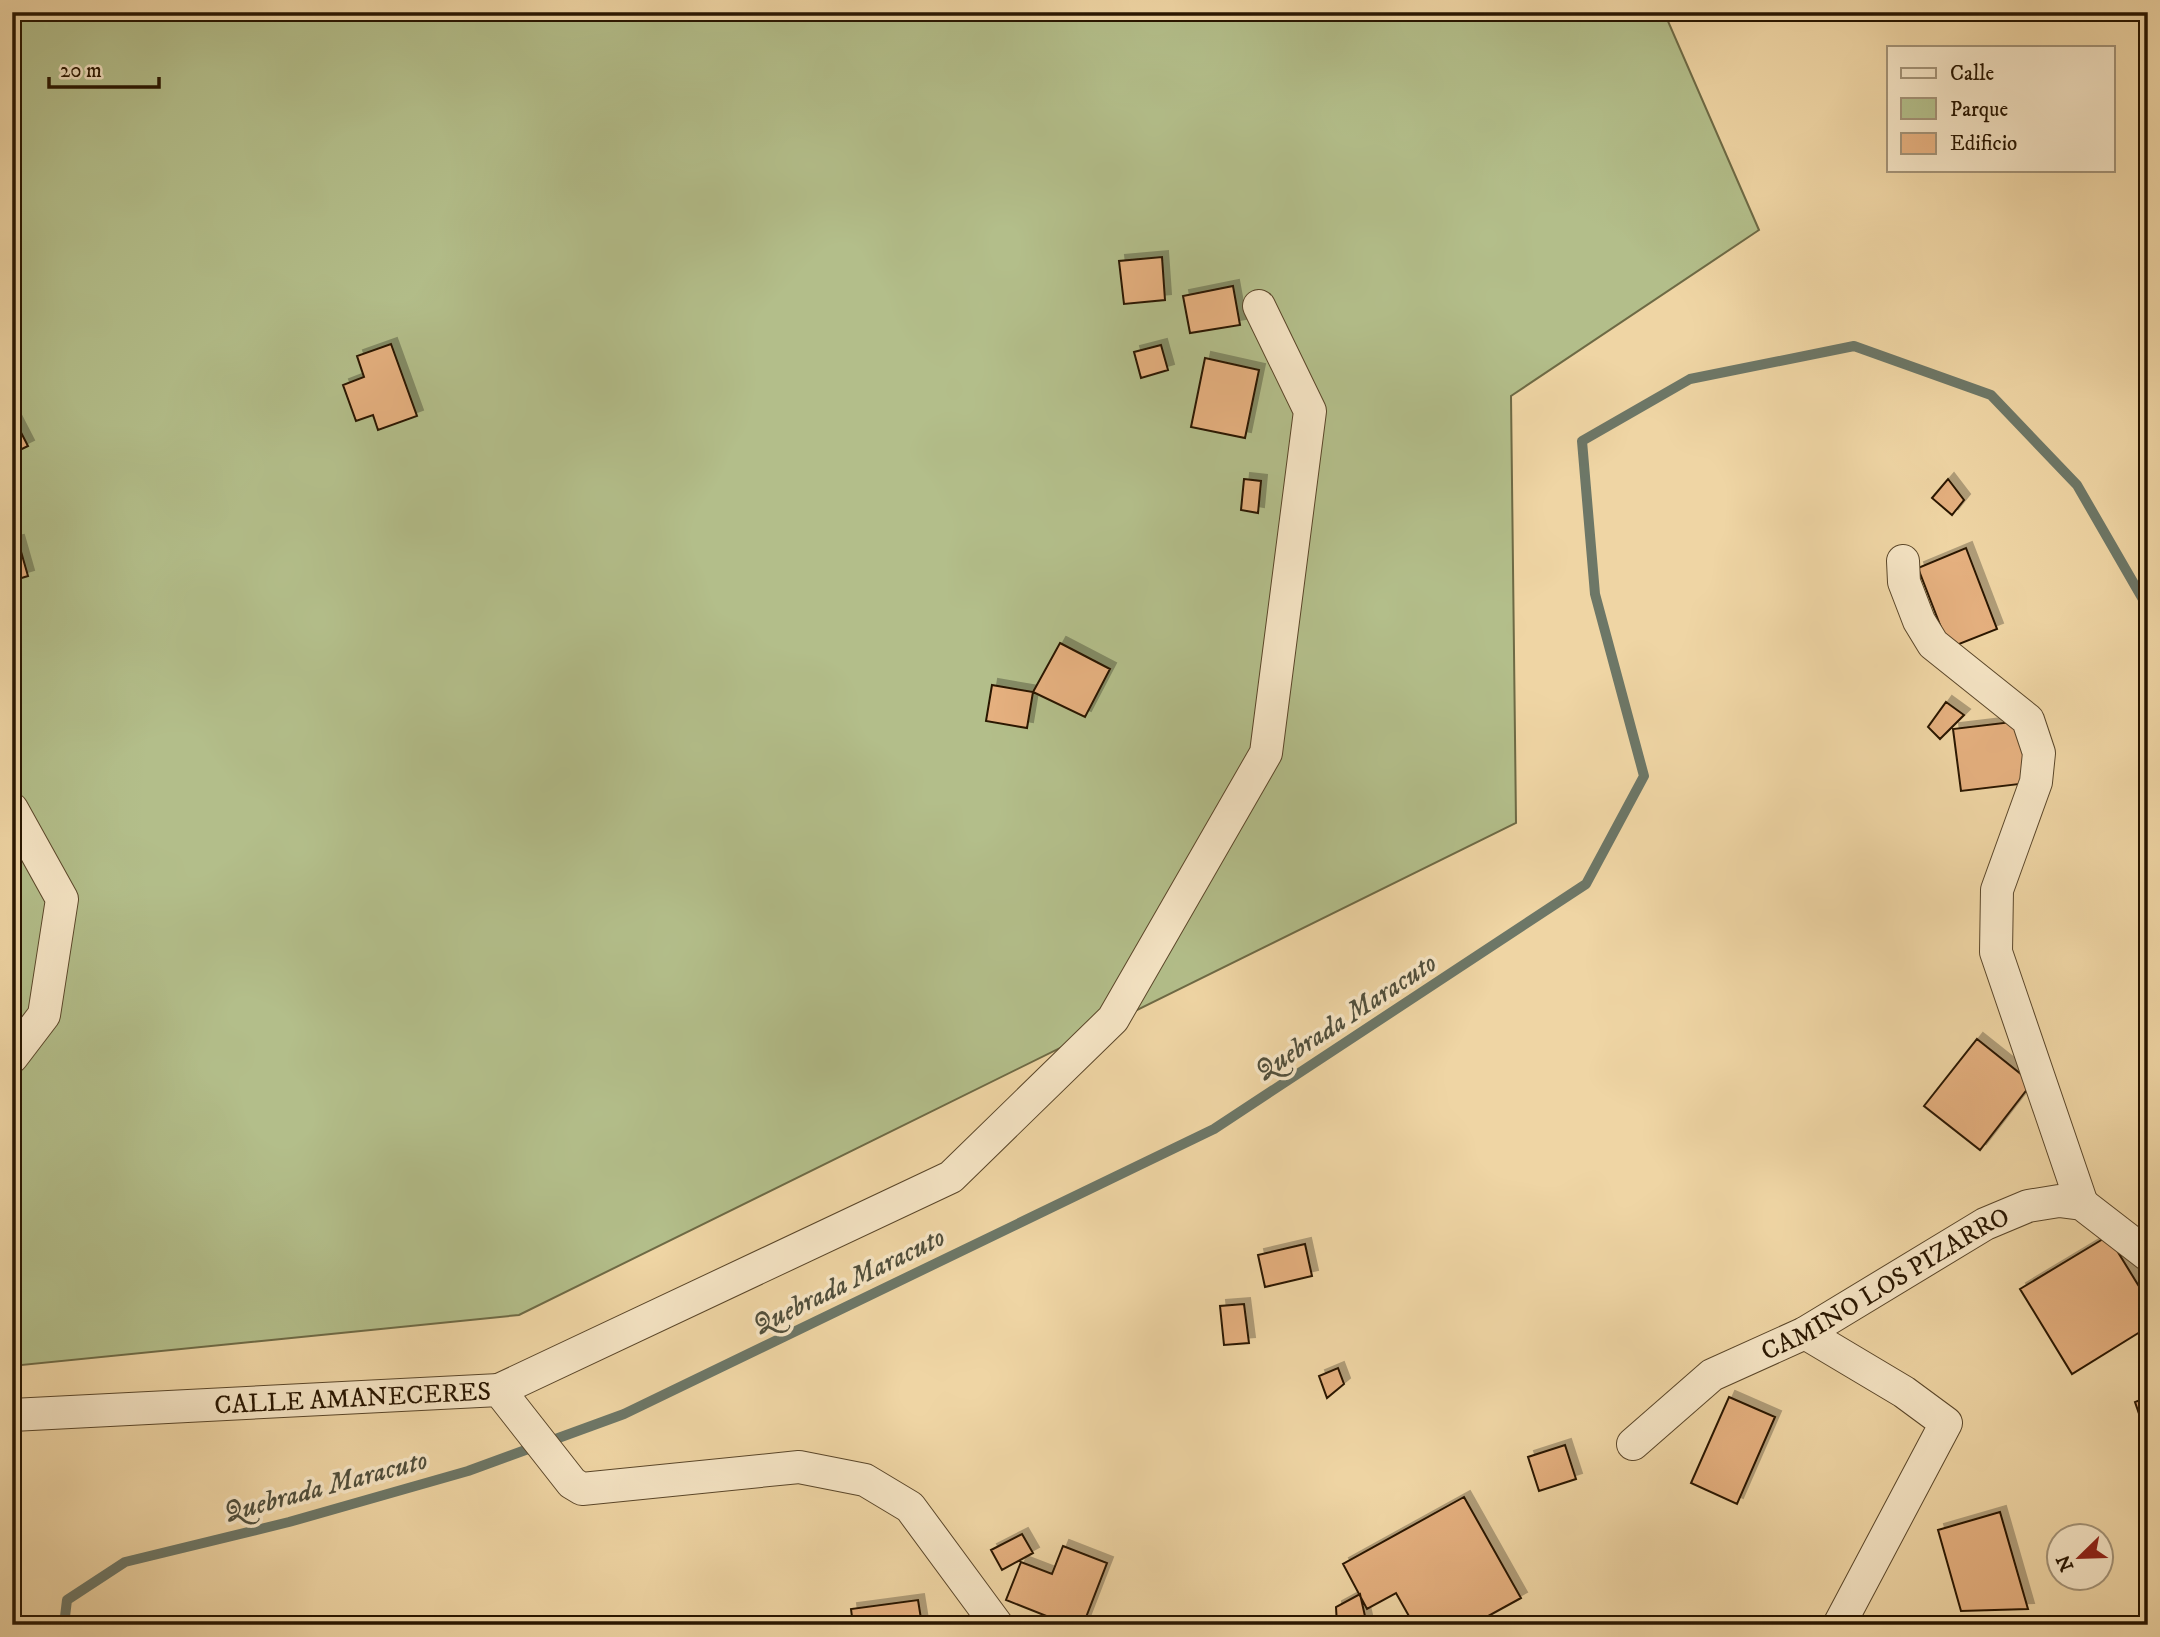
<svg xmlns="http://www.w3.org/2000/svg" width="2160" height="1637" viewBox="0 0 2160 1637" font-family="'IM FELL DW Pica',serif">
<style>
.green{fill:#b3be8a;stroke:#6e6a45;stroke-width:2}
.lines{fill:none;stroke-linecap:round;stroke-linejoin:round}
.stream{stroke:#6d7767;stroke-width:10}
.building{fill:#e5b07f;stroke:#291600;stroke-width:2;filter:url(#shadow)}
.street-casing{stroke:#5a4629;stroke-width:34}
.street{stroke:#f5e4c4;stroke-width:32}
.labels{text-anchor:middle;stroke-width:7;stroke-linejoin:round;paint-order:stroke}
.street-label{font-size:26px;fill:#291600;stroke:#f5e4c4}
.water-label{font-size:28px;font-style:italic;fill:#514f3c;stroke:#f5e4c4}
</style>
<defs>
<filter id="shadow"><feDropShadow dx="6" dy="-6" stdDeviation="0" flood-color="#0004"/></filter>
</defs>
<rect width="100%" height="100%" fill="#efd5a4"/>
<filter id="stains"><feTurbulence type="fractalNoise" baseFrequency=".00286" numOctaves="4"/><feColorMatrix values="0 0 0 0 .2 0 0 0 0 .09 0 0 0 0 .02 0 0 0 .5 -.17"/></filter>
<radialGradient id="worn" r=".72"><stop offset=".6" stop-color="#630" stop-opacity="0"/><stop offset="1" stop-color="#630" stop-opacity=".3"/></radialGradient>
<path class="green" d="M12 12H1664L1759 230 1511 396 1516 823 519 1315 12 1366Z"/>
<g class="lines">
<path class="stream" d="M64 1625 67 1600 125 1562 289 1522 468 1471 624 1414 1214 1129 1586 884 1644 776 1595 594 1582 441 1690 379 1854 346 1991 395 2077 485 2148 608"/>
</g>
<path class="building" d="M1162 257 1165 300 1124 304 1119 261Z
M1233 286 1240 325 1190 333 1183 296Z
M391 344 417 416 378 430 373 415 356 421 343 385 364 377 357 356Z
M1161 345 1168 370 1141 378 1134 352Z
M1205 358 1259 370 1245 438 1191 427Z
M12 415 28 446 12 454Z
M1244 479 1261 481 1258 513 1241 510Z
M1948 479 1964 500 1952 515 1932 498Z
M18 541 28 576 12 581V542Z
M1966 548 1997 629 1949 648 1918 568Z
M1060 643 1110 669 1085 717 1033 692Z
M992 685 1033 692 1027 728 986 721Z
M1946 702 1964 715 1940 739 1928 727Z
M2020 721 2028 783 1961 791 1953 729Z
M1977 1039 2032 1083 1980 1150 1924 1106Z
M2108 1236 2148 1301V1327L2072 1374 2020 1289Z
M1305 1244 1312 1276 1265 1287 1258 1255Z
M1244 1304 1249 1343 1224 1345 1220 1306Z
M1338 1368 1344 1384 1327 1398 1319 1376Z
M1729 1397 1775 1417 1737 1504 1691 1483Z
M2148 1397V1440L2135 1402Z
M1565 1445 1576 1479 1539 1491 1528 1457Z
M1464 1497 1521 1598 1472 1625H1414L1396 1593 1367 1609 1343 1564Z
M2000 1512 2028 1609 1961 1611 1938 1530Z
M1022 1534 1033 1553 1002 1570 991 1550Z
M1063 1546 1107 1563 1083 1625H1069L1006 1600 1021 1562 1052 1574Z
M1360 1594 1367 1625H1337L1336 1607Z
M918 1600 922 1625H853L851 1609Z"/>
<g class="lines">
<defs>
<g id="street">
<path d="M1903 561 1904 582 1919 621 1933 644 2028 720 2039 753 2036 782 1997 890 1996 952 2082 1204"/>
<path d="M12 809 62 899 44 1015 12 1057"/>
<path d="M1805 1333 1904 1392 1946 1423 1839 1625"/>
<path d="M499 1390 951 1177 1113 1019 1266 753 1310 411 1259 306"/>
<path id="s1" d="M12 1415 499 1390 572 1483 582 1489 799 1467 865 1480 910 1507 997 1625"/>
<path id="s2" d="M1633 1444 1712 1375 1805 1333 1985 1224 2028 1206 2059 1201 2082 1204 2148 1255"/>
</g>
</defs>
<use href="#street" class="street-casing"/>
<use href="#street" class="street"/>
</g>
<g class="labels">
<g class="street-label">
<text dy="9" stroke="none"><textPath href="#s2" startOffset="301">CAMINO LOS PIZARRO</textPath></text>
<text dy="9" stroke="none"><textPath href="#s1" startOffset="341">CALLE AMANECERES</textPath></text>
</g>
<g class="water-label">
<text transform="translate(1345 1016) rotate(-33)" y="10">Quebrada Maracuto</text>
<text transform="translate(848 1280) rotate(-26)" y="10">Quebrada Maracuto</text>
<text transform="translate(325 1485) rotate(-15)" y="10">Quebrada Maracuto</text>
</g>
</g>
<rect width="2160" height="1637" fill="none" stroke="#efd5a4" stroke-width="42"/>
<rect x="14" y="14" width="2132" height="1609" fill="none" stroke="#291600" stroke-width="3.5"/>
<rect x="21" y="21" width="2118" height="1595" fill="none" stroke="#291600" stroke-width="2"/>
<rect x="1887" y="46" width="228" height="126" fill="#f5e4c4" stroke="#a39276" stroke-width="2"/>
<rect x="1901" y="68" width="35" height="10" fill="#f5e4c4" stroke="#a39276" stroke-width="2"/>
<text x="1950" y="80" font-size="21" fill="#291600">Calle</text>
<rect x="1901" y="98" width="35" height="21" fill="#b3be8a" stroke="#a39276" stroke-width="2"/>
<text x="1950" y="116" font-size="21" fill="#291600">Parque</text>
<rect x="1901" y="133" width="35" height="21" fill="#e5b07f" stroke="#a39276" stroke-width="2"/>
<text x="1950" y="150" font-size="21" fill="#291600">Edificio</text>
<g transform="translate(2080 1557) rotate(247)"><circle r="33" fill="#f5e4c4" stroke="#a39276" stroke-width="2"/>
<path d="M0-5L12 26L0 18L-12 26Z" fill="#8f2418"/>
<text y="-10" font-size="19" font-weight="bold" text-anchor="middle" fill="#291600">N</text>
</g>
<path d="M49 77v10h110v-10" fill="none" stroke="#291600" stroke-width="3.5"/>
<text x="60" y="77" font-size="21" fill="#291600" stroke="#f5e4c4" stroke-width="5" paint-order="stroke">20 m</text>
<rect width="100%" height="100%" filter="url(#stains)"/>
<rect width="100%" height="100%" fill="url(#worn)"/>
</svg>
